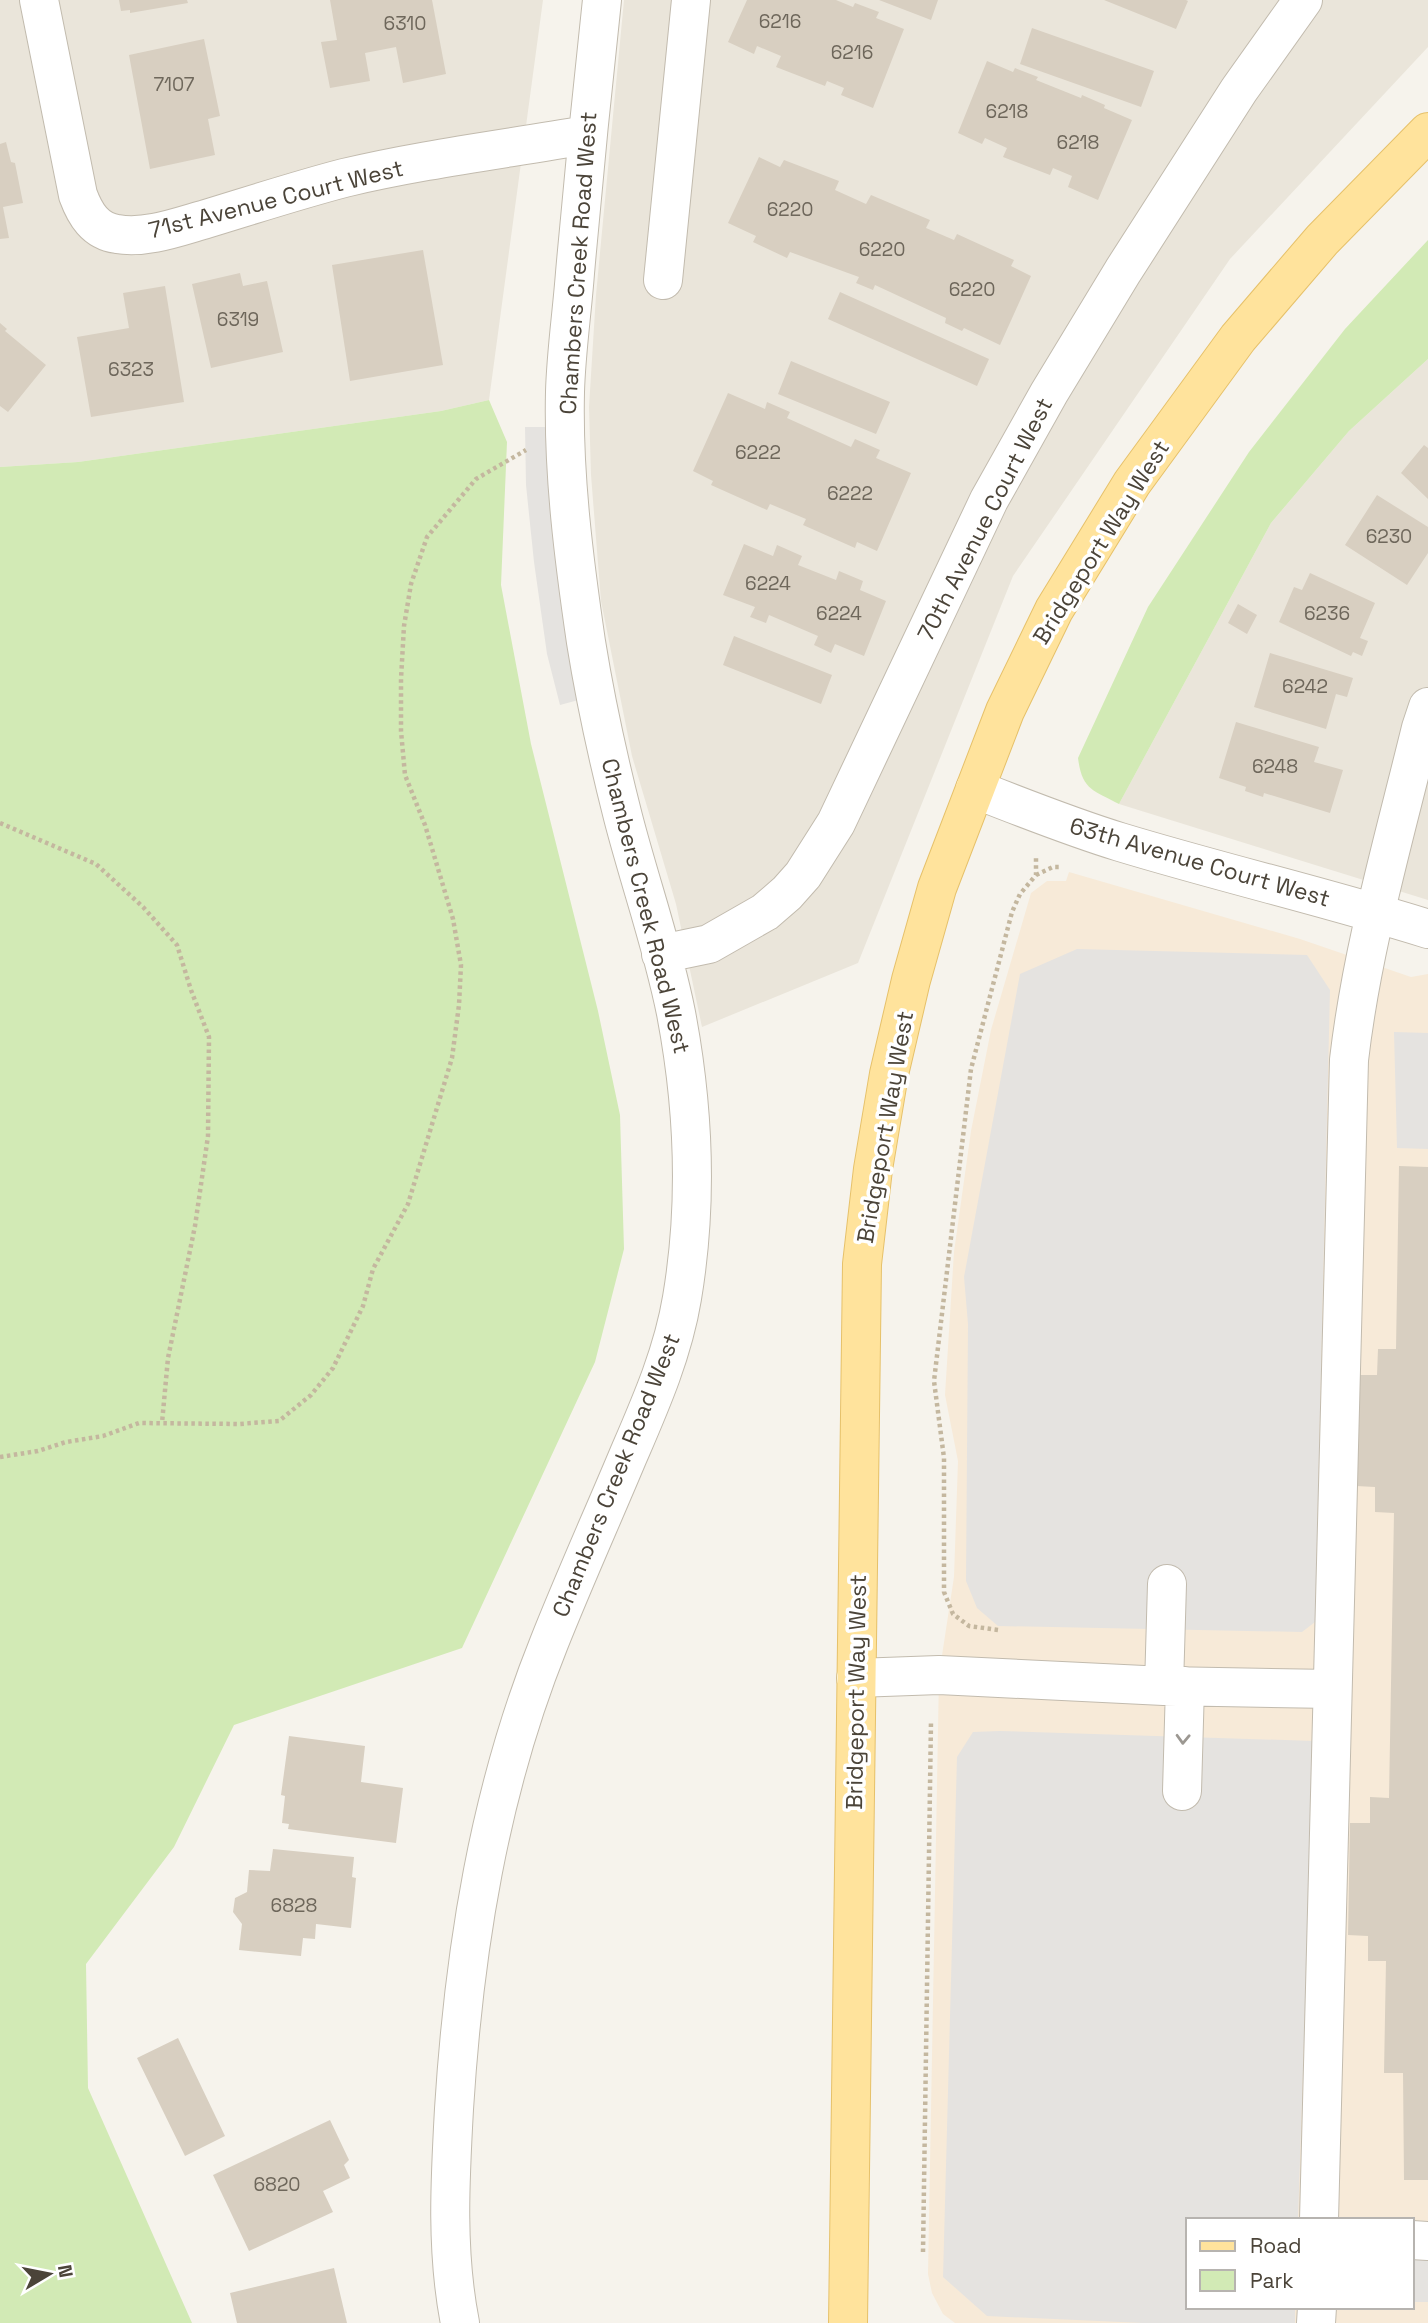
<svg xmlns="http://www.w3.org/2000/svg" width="1428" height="2323" viewBox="0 0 1428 2323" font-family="'Space Grotesk',sans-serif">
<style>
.residential{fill:#eae5da}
.commercial{fill:#f7ead8;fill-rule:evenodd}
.green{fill:#d2eab5}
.parking{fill:#e5e3e0}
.building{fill:#d8cfc1}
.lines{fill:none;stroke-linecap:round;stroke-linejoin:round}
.minor-casing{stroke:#c2bbae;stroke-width:40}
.major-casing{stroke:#e6c16a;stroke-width:40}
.path{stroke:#c4b79f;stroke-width:4.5;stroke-dasharray:3.5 3.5;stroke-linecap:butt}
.minor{stroke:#fff;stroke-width:38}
.major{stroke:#ffe39c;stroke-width:38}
.oneway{stroke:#9c9892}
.labels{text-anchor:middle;stroke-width:7;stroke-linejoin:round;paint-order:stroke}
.number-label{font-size:19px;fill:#6e675b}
.street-label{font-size:23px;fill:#4b4439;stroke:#fff}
</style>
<rect width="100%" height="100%" fill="#f6f3ec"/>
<path class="residential" d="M0 0H543L489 400 441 411 78 462 0 467Z
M624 0H1428V47L1230 259 1013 576 858 963 702 1027 676 904 632 756 601 601 591 475 589 407 596 295Z
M1428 359V900L1119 804 1271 523 1349 431Z"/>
<path class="commercial" d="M1069 872 1300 939 1411 977 1428 974V2323H955L943 2314 932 2293 928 2274 939 1675 954 1577 958 1461 945 1395 954 1252 971 1131 991 1030 1031 893 1047 881H1066ZM1188 2220H1412V2307H1188Z"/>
<path class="green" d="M1428 240V359L1349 431 1271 523 1119 804C1093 790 1082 790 1078 758L1148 607 1249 452 1345 329Z
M489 400 507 442 501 585 531 744 598 1011 620 1115 624 1249 595 1362 462 1648 234 1725 174 1847 86 1964 88 2088 192 2323H0V467L78 462 441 411Z"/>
<path class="parking" d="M525 427H567L597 695 560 705 547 654 534 562 526 485Z
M1077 949 1307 955 1330 990 1315 1622 1302 1632 998 1626 977 1608 966 1581 968 1324 964 1277 1020 974Z
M1394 1032 1428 1033V1149L1397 1148Z
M1000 1731 1314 1741 1298 2220H1188V2307H1295V2323H1143L987 2316 943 2277 957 1757 973 1732Z
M1412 2257H1428V2302H1412Z"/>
<path class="building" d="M119 0H187L188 3 130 13V10L121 11Z
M330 0H432L446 74 403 83 396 47 365 53 370 81 330 88 321 42 337 40Z
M747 0H836L853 7 855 3 879 12 876 18 904 29 873 108 841 95 844 88 827 81 825 86 776 67 781 56 757 46 754 54 728 42Z
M879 0H938L931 20Z
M1104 0H1186L1188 1 1176 29Z
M1032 28 1154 71 1141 107 1020 64Z
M204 39 220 116 208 119 215 155 150 169 129 55Z
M987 61 1013 72 1015 68 1038 77 1036 80 1081 98 1082 95 1105 105 1104 108 1132 120 1098 200 1068 187 1072 176 1053 168 1050 175 1003 157 1007 148 985 138 982 144 958 133Z
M6 142 11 162 15 163 23 203 3 207 9 238 0 239V144Z
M759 157 780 167 784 160 839 181 835 190 866 204 871 195 930 220 926 228 954 240 957 234 1014 260 1011 266 1031 276 1000 345 964 328 962 331 945 323 946 318 875 285 873 290 856 283 859 277 790 252 787 258 753 242 756 236 728 223Z
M423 250 443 365 350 381 332 265Z
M240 273 243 286 267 281 283 352 211 368 192 284Z
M165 286 184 402 91 417 77 337 129 328 123 293Z
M840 292 989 359 977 386 828 319Z
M0 323 7 329 5 331 46 365 8 412 0 406Z
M791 361 890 402 876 434 778 394Z
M728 393 765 409 767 402 790 412 787 418 851 447 855 439 880 450 876 458 911 473 877 551 857 542 855 548 803 525 806 519 770 504 767 510 711 485 713 481 693 471Z
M1424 445 1428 448V499L1401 473Z
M1377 495 1428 527V553L1407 585 1345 545Z
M744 544 773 556 777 545 802 556 798 565 836 580 839 571 863 581 860 590 886 601 864 656 835 644 831 653 814 645 818 636 769 615 766 623 750 617 755 607 723 595Z
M1310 573 1375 603 1360 638 1368 641 1362 656 1353 652 1351 656 1279 622 1294 587 1302 590Z
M1238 604 1257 615 1247 634 1228 623Z
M734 636 832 675 821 704 723 665Z
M1270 653 1353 678 1347 697 1336 694 1326 729 1254 707Z
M1236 722 1319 747 1314 762 1343 770 1330 813 1264 793 1263 797 1245 791 1246 787 1219 778Z
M1399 1166 1428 1167V2180H1404L1403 2073H1384L1386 1961H1368V1936L1348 1935 1350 1823H1370V1797L1389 1798 1394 1513 1375 1512V1487L1356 1486 1358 1375H1377L1378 1349H1396Z
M289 1736 365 1746 361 1782 403 1788 396 1843 288 1829 289 1824 282 1823 285 1796 281 1795Z
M273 1849 354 1857 352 1877 356 1878 351 1928 316 1924 315 1939 303 1938 301 1956 239 1950 242 1924 233 1912 235 1898 247 1892 249 1870 270 1871Z
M178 2038 225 2136 185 2156 137 2058Z
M330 2120 349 2160 344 2165 350 2178 323 2191 333 2212 249 2251 213 2175Z
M334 2268 347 2323H237L230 2293Z"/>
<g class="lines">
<defs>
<path id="minor" d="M39 0 78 195C85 214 95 231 117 234 146 239 178 227 206 219 252 205 298 190 344 178 424 159 506 149 586 135
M663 280 691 0
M975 789C1023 808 1071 827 1120 842 1222 873 1326 897 1428 929
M661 954 709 944 765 912 787 893 803 875 836 823 989 500 1049 393 1123 271 1239 90 1303 0
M856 1678 939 1675 1164 1686 1332 1689
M1164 1686 1167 1584
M1182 1791 1185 1686
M1319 2220 1349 1060C1362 948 1394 839 1421 728L1428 707
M1412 2240 1428 2241
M460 2323C446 2252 450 2181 454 2109 464 1950 489 1792 549 1643 574 1580 602 1518 628 1456 650 1405 673 1353 682 1298 698 1203 694 1108 676 1013 663 947 640 883 623 817 609 762 595 698 586 642 574 560 563 475 565 392 566 353 572 313 575 273 583 182 592 91 602 0
M1316 2323 1317 2307"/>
<path id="major" d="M848 2323 862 1264 873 1169 889 1074 911 980 937 888 1005 711 1054 610 1132 483 1238 338 1322 240 1428 132"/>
</defs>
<use href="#minor" class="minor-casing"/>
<use href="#major" class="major-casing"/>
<path class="path" d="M0 823 96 864 143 907 177 945 191 990 209 1037 208 1136 195 1226 168 1358 162 1423
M1036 875 1053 867H1062
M0 1457 38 1451 66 1442 103 1436 139 1423 239 1424 279 1421 311 1395 333 1368 363 1306 373 1269 408 1204 452 1058 459 1005 461 965 453 919 425 825 405 775 401 731V679L404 626 411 584 427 537 476 479 526 450
M998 1630 969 1626 953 1614 944 1592V1458L934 1381 971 1069 1012 912 1020 894 1036 875V858
M923 2252 931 1721"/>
<use href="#minor" class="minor"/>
<use href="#major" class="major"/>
</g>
<defs><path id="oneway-chevron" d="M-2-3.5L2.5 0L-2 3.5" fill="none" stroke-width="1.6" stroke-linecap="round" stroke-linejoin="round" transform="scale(1.75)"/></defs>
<use class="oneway" href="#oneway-chevron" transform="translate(1183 1739) rotate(92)"/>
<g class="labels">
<g class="number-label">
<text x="780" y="28">6216</text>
<text x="405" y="30">6310</text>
<text x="852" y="59">6216</text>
<text x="174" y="91">7107</text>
<text x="1007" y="118">6218</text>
<text x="1078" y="149">6218</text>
<text x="790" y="216">6220</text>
<text x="882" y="256">6220</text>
<text x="972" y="296">6220</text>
<text x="238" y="326">6319</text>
<text x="131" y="376">6323</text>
<text x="758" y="459">6222</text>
<text x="850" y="500">6222</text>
<text x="1389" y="543">6230</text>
<text x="768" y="590">6224</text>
<text x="839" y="620">6224</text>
<text x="1327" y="620">6236</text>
<text x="1305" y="693">6242</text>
<text x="1275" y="773">6248</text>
<text x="294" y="1912">6828</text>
<text x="277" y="2191">6820</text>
</g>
<g class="street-label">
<text transform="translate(276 199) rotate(-14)" y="8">71st Avenue Court West</text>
<text transform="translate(578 263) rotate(-86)" y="8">Chambers Creek Road West</text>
<text transform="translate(985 519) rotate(-63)" y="8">70th Avenue Court West</text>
<text transform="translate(1101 542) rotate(-58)" y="8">Bridgeport Way West</text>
<text transform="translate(1200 862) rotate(16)" y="8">63th Avenue Court West</text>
<text transform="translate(646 906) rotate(76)" y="8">Chambers Creek Road West</text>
<text transform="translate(885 1127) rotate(-80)" y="8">Bridgeport Way West</text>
<text transform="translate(616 1475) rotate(-68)" y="8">Chambers Creek Road West</text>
<text transform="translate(856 1692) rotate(-89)" y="8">Bridgeport Way West</text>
</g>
</g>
<rect x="1186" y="2218" width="228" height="91" fill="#ffffff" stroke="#b7b4b0" stroke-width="2"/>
<rect x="1200" y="2241" width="35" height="10" fill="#ffe39c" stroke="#b7b4b0" stroke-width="2"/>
<text x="1250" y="2253" font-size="21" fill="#4b4439">Road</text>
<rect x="1200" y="2270" width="35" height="21" fill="#d2eab5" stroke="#b7b4b0" stroke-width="2"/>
<text x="1250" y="2288" font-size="21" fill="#4b4439">Park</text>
<g transform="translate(49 2274) rotate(80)" stroke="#ffffff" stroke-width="5" paint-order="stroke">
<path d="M0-5L12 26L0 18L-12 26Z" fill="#4b4439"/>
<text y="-10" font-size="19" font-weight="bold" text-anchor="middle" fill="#4b4439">N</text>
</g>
</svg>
